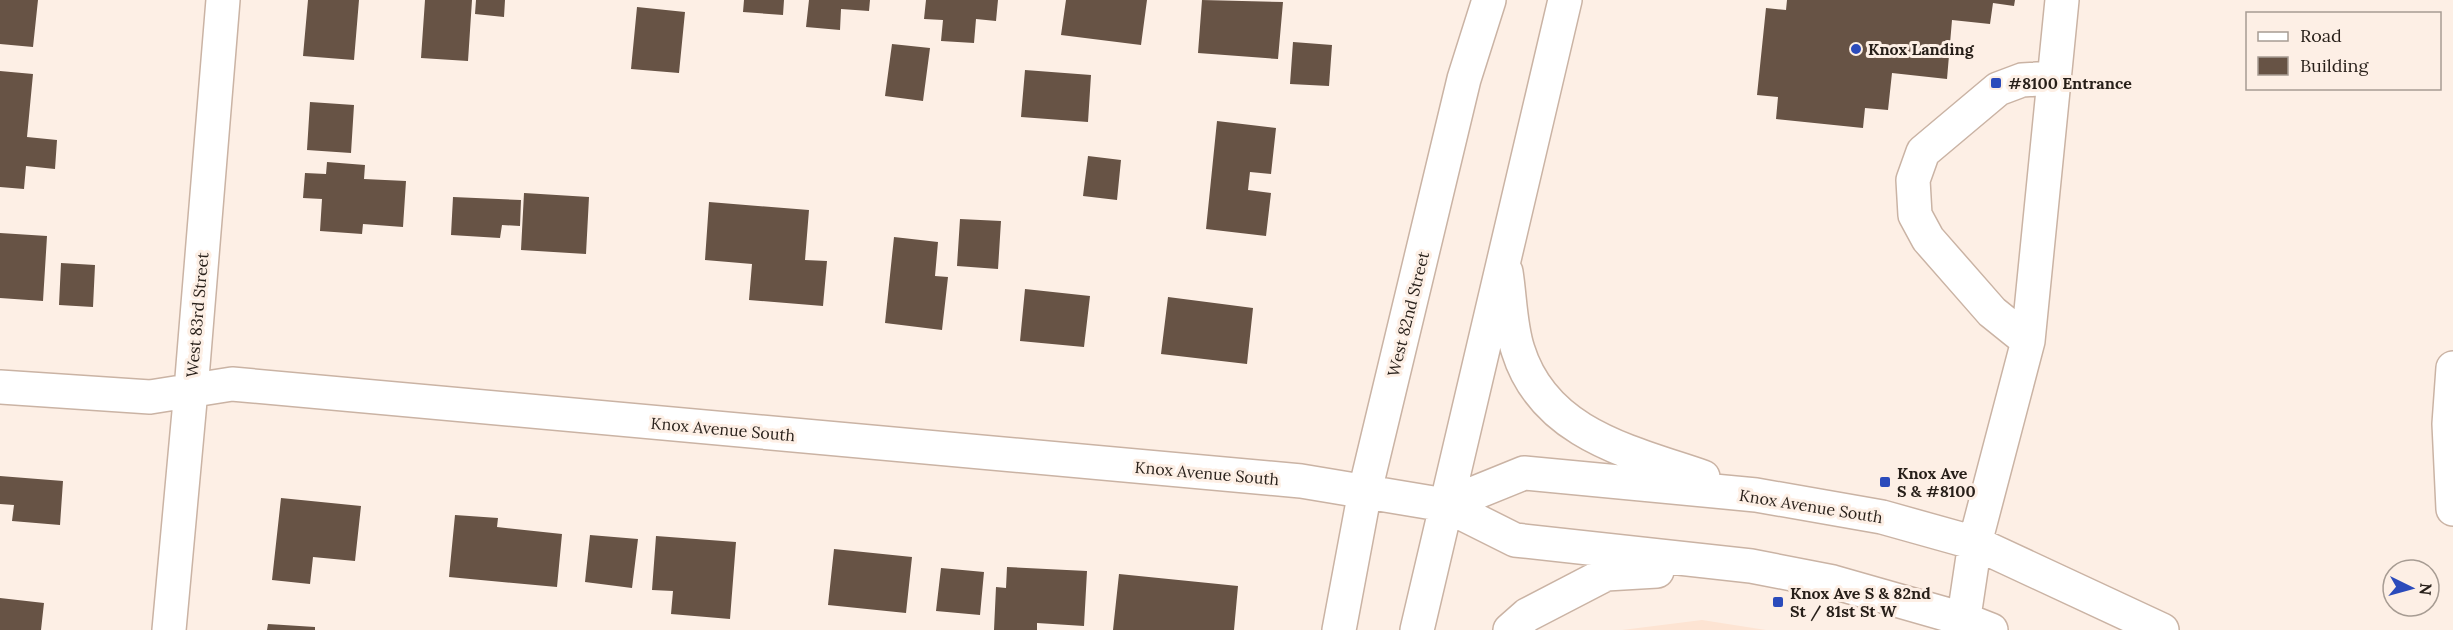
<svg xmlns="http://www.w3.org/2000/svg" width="2453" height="630" viewBox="0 0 2453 630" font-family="Lora,serif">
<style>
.built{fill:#fde4d3}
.building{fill:#675345}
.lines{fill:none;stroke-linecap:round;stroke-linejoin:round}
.minor-casing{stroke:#cab3a4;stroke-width:36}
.minor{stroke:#fff;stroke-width:33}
.poi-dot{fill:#2b4bbb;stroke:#fdefe5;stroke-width:2}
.labels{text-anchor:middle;stroke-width:6;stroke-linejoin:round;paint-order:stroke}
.poi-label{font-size:16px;font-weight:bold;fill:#271f19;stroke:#fdefe5;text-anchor:start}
.street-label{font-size:16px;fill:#271f19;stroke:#fdefe5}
</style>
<rect width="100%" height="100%" fill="#fdefe5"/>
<path class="built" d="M1702 620 1766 630H1622Z"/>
<path class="building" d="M0 0H38L33 47 0 44Z
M308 0H359L354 60 303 56Z
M425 0H472L468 61 421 58Z
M476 0H505L504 17 475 14Z
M744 0H784L783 15 743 12Z
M809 0H870L869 11 841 9 840 30 806 27Z
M926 0H998L996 21 976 19 974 43 941 41 943 20 924 19Z
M1066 0H1147L1141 45 1061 35Z
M1202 0 1283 2 1278 59 1198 53Z
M1787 0H2015L2014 6 1993 3 1990 24 1952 20 1947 79 1892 73 1888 110 1865 108 1863 128 1776 119 1778 97 1757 95 1766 8 1786 10Z
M637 7 685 12 679 73 631 69Z
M1293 42 1332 45 1329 86 1290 84Z
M892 44 930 48 923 101 885 96Z
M1025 70 1091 75 1088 122 1021 117Z
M0 71 33 74 27 137 57 140 55 169 26 166 24 189 0 187Z
M310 102 354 105 351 153 307 150Z
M1217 121 1276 128 1271 174 1250 172 1248 190 1271 193 1266 236 1206 229Z
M1088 156 1121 160 1117 200 1083 196Z
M327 162 365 165 364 179 406 181 403 227 363 224 362 234 320 231 322 199 303 198 305 173 326 174Z
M524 193 589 197 586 254 521 250Z
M453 197 521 200 520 226 502 225 500 238 451 235Z
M709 202 809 210 805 260 827 261 823 306 749 300 752 264 705 260Z
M960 219 1001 221 998 269 957 266Z
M0 233 47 236 43 301 0 298Z
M894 237 938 242 935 276 948 277 942 330 885 323Z
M61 263 95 265 93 307 59 305Z
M1025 289 1090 296 1084 347 1020 341Z
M1168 297 1253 308 1247 364 1161 354Z
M0 476 63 481 60 525 12 521 14 505 0 504Z
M281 498 361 506 355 561 313 557 310 584 272 580Z
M455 515 498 518 497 527 562 534 557 587 449 577Z
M590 535 638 539 632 588 585 582Z
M656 536 736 542 730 619 671 614 673 591 652 590Z
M834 549 912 557 906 613 828 605Z
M1007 567 1087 571 1084 626 1037 623V630H994L996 587 1006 588Z
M941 568 984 572 980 615 936 611Z
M1119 574 1238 586 1234 630H1113Z
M0 598 44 603 41 630H0Z
M268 624 315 627V630H267Z"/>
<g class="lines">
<defs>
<path id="minor" d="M1506 272C1510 297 1510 326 1518 350 1544 434 1630 452 1703 477
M2028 341 1992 312 1928 239 1915 215 1913 180 1923 152 1998 89 2022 80 2054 78
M2453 368 2449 424 2453 509
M0 387 150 397 232 384 1301 481 1445 505 1515 540 1751 566 1833 582 1963 619 1991 630
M1445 505 1524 473 1756 495 1882 517 1975 543 2162 630
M169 630 191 390 223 0
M1339 630 1365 491 1464 79 1489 0
M1417 630 1565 0
M1510 630 1527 615 1606 574 1657 571
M1962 630 1975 543 2028 341 2062 0"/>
</defs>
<use href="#minor" class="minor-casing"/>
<use href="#minor" class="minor"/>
</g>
<g class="poi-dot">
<circle cx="1856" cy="49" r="6"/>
<rect x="1990" y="77" width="12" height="12" rx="3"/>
<rect x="1879" y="476" width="12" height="12" rx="3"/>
<rect x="1772" y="596" width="12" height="12" rx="3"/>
</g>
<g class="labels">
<g class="poi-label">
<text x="1868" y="55">Knox Landing</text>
<text x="2008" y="89">#8100 Entrance</text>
<text x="1897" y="479">Knox Ave<tspan x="1897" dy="18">S &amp; #8100</tspan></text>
<text x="1790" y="599">Knox Ave S &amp; 82nd<tspan x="1790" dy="18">St / 81st St W</tspan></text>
</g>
<g class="street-label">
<text transform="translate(1408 314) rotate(-76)" y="6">West 82nd Street</text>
<text transform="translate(197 315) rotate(-85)" y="6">West 83rd Street</text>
<text transform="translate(723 429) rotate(5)" y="6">Knox Avenue South</text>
<text transform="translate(1207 473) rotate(5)" y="6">Knox Avenue South</text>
<text transform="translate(1811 506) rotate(9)" y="6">Knox Avenue South</text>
</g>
</g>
<rect x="2246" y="12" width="195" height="78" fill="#fdefe5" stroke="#a79c93" stroke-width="1.5"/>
<rect x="2258" y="32" width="30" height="9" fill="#ffffff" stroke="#a79c93" stroke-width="1.5"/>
<text x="2300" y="42" font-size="18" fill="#271f19">Road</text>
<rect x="2258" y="57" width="30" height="18" fill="#675345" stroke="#a79c93" stroke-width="1.5"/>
<text x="2300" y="72" font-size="18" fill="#271f19">Building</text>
<g transform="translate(2411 588) rotate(95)"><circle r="28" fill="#fdefe5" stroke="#a79c93" stroke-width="1.5"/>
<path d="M0-4.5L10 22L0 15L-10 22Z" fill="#2b4bbb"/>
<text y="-9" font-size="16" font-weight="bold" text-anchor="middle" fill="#271f19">N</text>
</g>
</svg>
